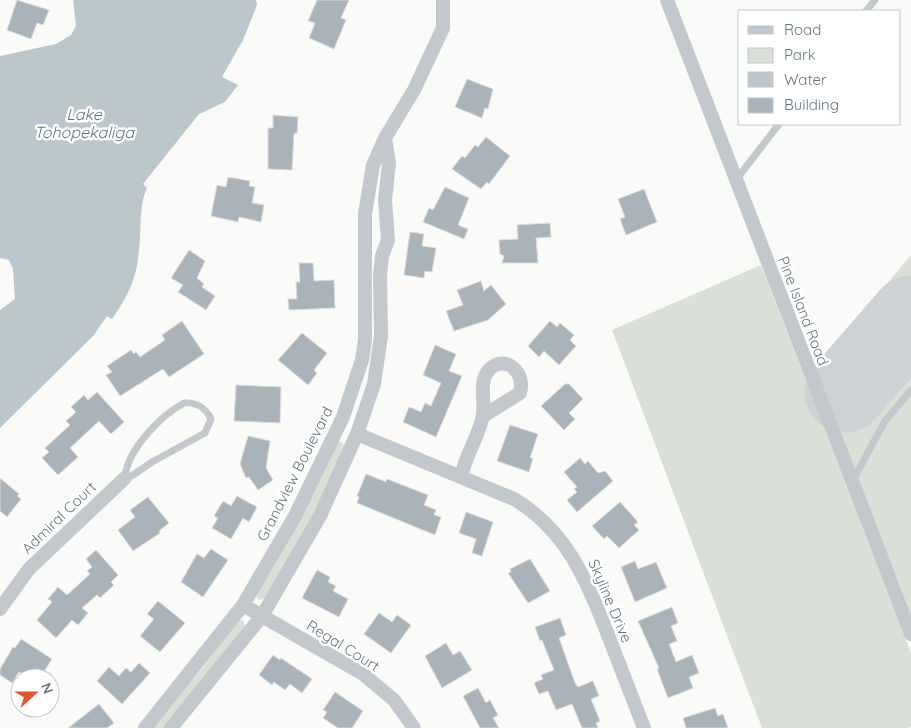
<svg xmlns="http://www.w3.org/2000/svg" width="911" height="728" viewBox="0 0 911 728" font-family="Quicksand,sans-serif">
<style>
.green{fill:#dadfd7}
.water{fill:#bbc7cb}
.lines{fill:none;stroke-linecap:round;stroke-linejoin:round}
.runway{stroke:#ced2d4;stroke-width:81}
.building{fill:#aab3b9;stroke:#dcdcda}
.lane{stroke:#c3c8cc;stroke-width:7}
.street{stroke:#c3c8cc;stroke-width:14}
.labels{text-anchor:middle;stroke-width:5;stroke-linejoin:round;paint-order:stroke}
.street-label{font-size:15px;fill:#657683;stroke:#fff}
.water-label{font-size:16px;font-style:italic;fill:#60757c;stroke:#fff}
</style>
<rect width="100%" height="100%" fill="#fafaf8"/>
<path class="green" d="M911 255V614L816 370Z
M761 265 911 653V727L907 728H762L612 330Z
M338 441 343 443 345 448 309 525 267 597 259 600 255 594Z
M238 620H243L246 628 164 728H150L202 669Z"/>
<path class="water" d="M73 0H256L257 5 243 40 222 77 238 85 225 102 199 114 143 184 147 188C140 203 141 220 140 237 138 273 133 289 112 319L107 316 94 335 0 428V310L15 299 13 269 9 260 0 258V56L56 44 71 35 76 26Z"/>
<g class="lines">
<path class="runway" d="M845 392 911 316"/>
</g>
<path class="building" d="M17 0 49 10 43 25 37 23 31 39 7 30Z
M317 0H349L341 18 346 20 334 49 309 38 315 23 308 21Z
M467 79 493 89 488 109 485 108 482 118 455 107Z
M273 115 298 117 297 133H294L292 170 268 169V128H273Z
M486 137 510 156 489 184 487 182 481 189 452 169 462 156 465 158 475 145 478 147Z
M228 177 250 181 249 186 255 187 252 203 264 205 261 222 239 217 238 222 211 216 217 185 226 187Z
M445 187 469 198 458 225 468 229 464 239 423 222 429 208 433 210Z
M644 189 657 222 626 235 620 219 625 217 618 199Z
M550 223 551 237 536 238 538 263H502L504 256 500 254 499 240 518 239 517 225Z
M410 232 424 234 422 246 436 248 432 272 425 271 424 278 404 275Z
M189 250 205 261 197 278 204 284 202 287 215 296 206 310 178 292 183 285 171 278Z
M299 263H313L314 281 334 280 335 308 289 310 288 299H297L296 282H300Z
M481 281 484 291 491 285 506 304 488 320 454 331 446 311 463 305 457 290Z
M182 321 204 354 169 377 163 369 120 396 106 375 112 372 107 366 131 350 134 354 136 352 140 357 165 340 162 335Z
M550 321 557 327 560 323 574 335 570 340 576 346 559 365 544 351 539 357 528 346Z
M302 333 327 353 314 370 317 373 308 385 278 360Z
M435 345 456 354 449 371 462 376 436 437 403 422 409 407 421 412 425 403 431 406 441 383 423 375Z
M565 384H569L583 399 569 413 575 419 564 430 541 406Z
M236 385 281 387 280 423 234 421Z
M97 392 124 422 111 434 99 421 70 448 78 457 58 475 42 458 49 452 45 448 70 425 66 421 76 412 71 407 84 395 88 400Z
M510 425 538 434 530 458H533L529 472 497 461Z
M248 436 270 441 266 468 273 480 258 490 249 477 246 478 240 464Z
M580 458 585 464 588 461 598 473 605 471 613 481 577 512 567 500 577 492 574 489 577 487 564 472Z
M366 474 386 482 387 479 428 495 424 505 436 510 434 515 441 517 435 535 357 503 359 497 357 496Z
M0 478 19 494 17 496 21 499 7 517 0 511Z
M237 496 257 507 249 522 243 518 231 539 212 528 218 518 214 516 223 501 231 506Z
M148 497 169 523 159 531 160 533 133 551 118 530 135 517 130 510Z
M620 502 638 522 634 525 639 530 619 548 607 536 604 539 592 526Z
M466 512 493 522 482 556 472 553 476 539 459 533Z
M211 549 228 560 203 597 181 582 197 554 204 558Z
M96 550 118 575 111 582 114 585 100 598 97 595 82 608 88 613 78 625 72 620 56 638 37 620 52 602 48 599 58 587 67 595 90 574 87 571 92 567 86 559Z
M530 559 550 591 528 603 508 573 511 572 510 569Z
M635 561 638 569 656 562 667 588 635 602 621 567Z
M317 570 330 577 328 582 336 586 333 591 348 599 339 617 302 598Z
M158 601 185 623 160 652 140 636 154 619 147 614Z
M672 607 678 623 671 626 677 641 669 644 676 662 692 655 699 673 689 677 693 688 668 698 657 669 659 668 638 621Z
M379 613 392 622 397 615 411 625 391 653 364 634Z
M560 618 566 635 559 638 575 683 578 687 593 681 599 696 591 699 600 721 596 723 598 728H582L572 704 556 710 548 691 539 694 534 683 543 679 541 675 554 670 542 640 540 641 535 627Z
M21 639 52 659 40 678H28L19 672 12 683 0 675V669L13 647 15 648Z
M446 643 453 655 460 651 472 670 442 688 425 656Z
M273 655 280 660 281 658 312 679 302 693 290 684 285 690 274 682 272 685 259 675Z
M139 663 150 673 122 704 97 681 109 667 119 676 126 668 131 672Z
M478 688 486 703 490 700 498 715 493 718 499 728H480L463 696Z
M335 692 363 711 352 728H338L323 718 327 712 323 710Z
M99 704 114 723 107 728H68Z
M715 708 718 716 723 714 728 728H686L683 718Z"/>
<g class="lines">
<path class="lane" d="M866 11 875 0
M736 180 779 124
M184 403C196 402 206 408 211 419L205 433 152 462 133 475 125 478C127 450 160 416 184 403Z
M853 480 885 421 911 390"/>
<path class="street" d="M667 0 911 634
M357 434 514 499C566 530 587 580 608 635 620 666 632 697 644 728
M461 477C465 456 480 434 483 415 485 402 480 388 485 376 497 351 527 367 520 393L483 416
M243 605 363 674 394 700 414 728
M0 609 29 569 125 478
M145 728 243 605 295 516 343 417 362 360 365 340V214L373 165 385 138 414 90 443 28V0
M171 728 262 616 320 516 357 434 374 384 381 336 380 274 382 256 388 240 385 200 389 163 385 138"/>
</g>
<g class="labels">
<g class="street-label">
<text transform="translate(803 311) rotate(69)" y="5">Pine Island Road</text>
<text transform="translate(295 474) rotate(-63)" y="5">Grandview Boulevard</text>
<text transform="translate(59 518) rotate(-44)" y="5">Admiral Court</text>
<text transform="translate(610 601) rotate(67)" y="5">Skyline Drive</text>
<text transform="translate(343 646) rotate(32)" y="5">Regal Court</text>
</g>
<g class="water-label">
<text x="84" y="120">Lake<tspan x="84" dy="18">Tohopekaliga</tspan></text>
</g>
</g>
<rect x="738" y="10" width="162" height="115" fill="#ffffff" stroke="#c1c8cd"/>
<rect x="748" y="26" width="25" height="8" fill="#c3c8cc" stroke="#c1c8cd"/>
<text x="784" y="35" font-size="15" fill="#657683">Road</text>
<rect x="748" y="48" width="25" height="15" fill="#dadfd7" stroke="#c1c8cd"/>
<text x="784" y="60" font-size="15" fill="#657683">Park</text>
<rect x="748" y="72" width="25" height="15" fill="#bbc7cb" stroke="#c1c8cd"/>
<text x="784" y="85" font-size="15" fill="#657683">Water</text>
<rect x="748" y="98" width="25" height="15" fill="#aab3b9" stroke="#c1c8cd"/>
<text x="784" y="110" font-size="15" fill="#657683">Building</text>
<g transform="translate(35 693) rotate(69)"><circle r="24" fill="#ffffff" stroke="#c1c8cd"/>
<path d="M0-4L9 19L0 12L-9 19Z" fill="#e4572e"/>
<text y="-8" font-size="14" font-weight="bold" text-anchor="middle" fill="#657683">N</text>
</g>
</svg>
